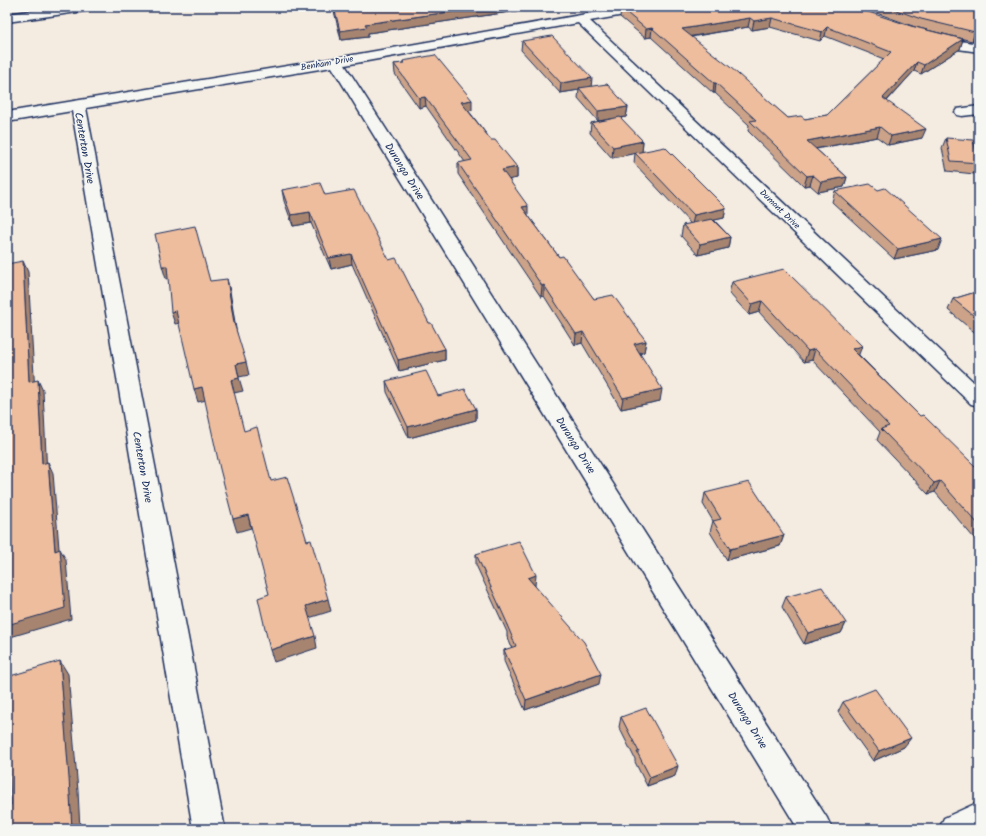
<svg xmlns="http://www.w3.org/2000/svg" width="986" height="836" viewBox="0 0 986 836" font-family="Kalam,sans-serif">
<style>
.lines{fill:none;stroke-linecap:round;stroke-linejoin:round}
.street-casing{stroke:#1b2f5e;stroke-width:3}
.street{fill:#f6f6f2;fill-rule:evenodd}
.wall{fill:#cca388;stroke:#1b2f5e;fill-rule:evenodd}
.shaded-wall{fill:#a6846f;stroke:#1b2f5e}
.building{fill:#edbd9e;stroke:#1b2f5e;fill-rule:evenodd}
.labels{text-anchor:middle;stroke-width:3.5;stroke-linejoin:round;paint-order:stroke}
.far-street-label{font-size:9px;fill:#1b2f5e;stroke:#f6f6f2}
.street-label{font-size:11px;fill:#1b2f5e;stroke:#f6f6f2}
</style>
<rect width="100%" height="100%" fill="#f4ebe1"/>
<filter id="ink" filterUnits="userSpaceOnUse"><feTurbulence type="fractalNoise" baseFrequency=".025" numOctaves="2"/><feDisplacementMap in="SourceGraphic" scale="8" xChannelSelector="R" yChannelSelector="G"/><feConvolveMatrix kernelMatrix="1 2 1 2 8 2 1 2 1" color-interpolation-filters="sRGB"/></filter>
<g filter="url(#ink)">
<g class="lines">
<defs>
<path id="street" d="M58 7H91L89 10 85 11 7 22V14Z
M626 7H653L651 10 647 11 590 21 979 387V406L971 404 578 23 345 65 827 818 832 829H798L332 67 86 108 225 829H193L72 111 7 122V112L336 58Z
M933 33 960 41 979 44V52L958 49 928 40 926 37 928 34Z
M979 106V114L962 116 957 115 955 112 957 109Z
M979 802V829H939L944 818Z"/>
</defs>
<use href="#street" class="street-casing"/>
<use href="#street" class="street"/>
</g>
<path class="wall" d="M333 7H543L368 33V37L341 40Z
M860 7H973L979 9V36L972 41 918 28Z
M621 8 911 26 963 39 960 49 921 74 914 71 887 101 922 138 888 145 877 137 816 149 847 177 844 187 818 192 810 185 804 186 748 131 749 125 715 93H713L651 37 645 38 620 17ZM748 27 752 30 770 27 820 41 825 36 884 59 827 115 805 119 788 118 691 37Z
M522 41 591 86 628 107 626 117 620 118 643 141 642 151 726 208 724 218 714 220 730 237 728 248 698 255 681 236 683 225 691 224 634 163 635 153 612 158 590 133 591 123 611 119 598 121 578 98 579 90 560 93 521 50Z
M403 61 472 110H468L491 140 517 167V178L509 179 528 215 559 257 594 299 646 341 644 352 640 354 660 401 621 409 582 343 575 345 544 296 541 297 458 174V163L465 162 426 106 419 108 395 74 394 64 403 63Z
M946 138 979 163 974 174 947 171 942 148Z
M282 190 325 195 389 260 429 323 445 349V360L399 371 352 264 331 269 311 223 293 226 284 201Z
M835 191 938 250 894 259 832 202Z
M732 282 859 355 920 416 979 470V544L935 492 928 494 877 440 880 432 812 360 804 362 759 312 749 315 729 293Z
M979 291V336L948 310 953 299Z
M386 381 438 396 476 409V420L409 438 387 392Z
M705 493 784 535 780 546 727 560 710 532 713 521 703 504Z
M476 554 535 586 599 684 525 710 504 661V650L512 648 507 636V632L476 565Z
M786 597 846 623 841 633 804 644 782 607Z
M843 702 904 747 873 761 838 712Z
M621 717 675 776 647 786 635 762V759L619 727Z"/>
<path class="shaded-wall" d="M484 7H543L368 33V37L341 40 340 31 365 24Z
M610 7H617L610 8Z
M750 18 748 27 681 38 682 29Z
M772 18 770 27 752 30 754 21Z
M827 27 825 36 820 41 822 32Z
M652 28 651 37 645 38 646 29Z
M979 29V36L972 41 975 32Z
M963 39 960 49 921 74 924 65Z
M917 62 914 71 880 108 883 98Z
M592 78 591 88H579V90L560 93 561 83Z
M714 83H716L715 93H713Z
M425 97 426 106 419 108V98Z
M472 100V110L461 112V102Z
M628 107 626 117 598 121V111Z
M880 127 877 137 804 151 807 141Z
M926 129 922 138 888 145 891 136Z
M643 141 642 152 612 158 613 147Z
M517 167V178L502 181V170Z
M813 175 810 185 804 186 807 176Z
M847 177 844 187 818 192 821 182Z
M528 206V217L522 207Z
M726 208 724 218 692 225 694 215Z
M310 212 311 223 293 226 291 215Z
M730 237 728 248 698 255 700 244Z
M942 239 938 250 894 259 898 249Z
M351 254 352 264 331 269 329 258Z
M23 261 28 272 35 393 29 382Z
M162 266H167L170 278 166 279Z
M227 279 230 291 237 335 234 323Z
M544 285V296L541 297 542 286Z
M762 301 759 312 749 315 752 304Z
M176 311 180 323 175 324 171 312Z
M583 332 582 343 575 345 576 334Z
M646 341 644 352 632 355 634 344Z
M862 346 858 357 852 349Z
M445 349V360L399 371 398 360Z
M815 349 812 360 804 362 808 351Z
M246 362 249 375 239 377 236 364Z
M239 378 243 391 234 393 231 380Z
M38 380 43 391 47 475 42 464Z
M202 387 206 400 198 402 194 389Z
M662 389 660 401 621 409 623 398Z
M476 409V420L409 438 408 427Z
M48 462 53 473 60 561 55 551Z
M940 481 935 492 928 494 934 483Z
M248 515 251 528 237 532 233 519Z
M784 535 780 546 727 560 730 549Z
M60 549 66 560 71 619 7 638V625Z
M536 575 535 586 528 578Z
M328 599 331 611 309 618 306 606Z
M846 623 841 633 804 644 808 633Z
M315 636 317 648 274 662 270 650Z
M60 661 68 674 78 791 80 829H72Z
M601 674 599 684 525 710 526 700Z
M911 738 904 747 873 761 879 751Z
M678 766 675 776 647 786 650 777Z"/>
<path class="building" d="M334 7H484L365 24 367 27 340 31Z
M629 7H853L911 26 963 39 924 65 917 62 883 98 926 129 891 136 880 127 807 141 847 177 821 182 813 175 807 176 750 121 756 120 716 83H714L652 28 646 29 621 8ZM750 18 754 21 772 18 822 32 827 27 891 52 827 115 805 119 801 116 788 118 730 67 682 29Z
M888 7H973L979 9V29L975 32 921 19Z
M552 36 592 78 561 83 522 41Z
M435 55 472 100 461 102 491 140H495L517 167 502 170 528 206 522 207 559 257 563 256 594 299 613 295 646 341 634 344 662 389 623 398 583 332 576 334 544 285 542 286 458 163 472 160 425 97 419 98 394 64 404 63 403 61Z
M607 84 628 107 598 111 579 88Z
M620 117 643 141 613 147 591 123Z
M946 138 973 140 979 163 951 161Z
M665 147 726 208 694 215 635 153Z
M320 183 325 195 354 190 389 260 396 258 429 323H431L445 349 398 360 351 254 329 258 310 212 291 215 282 190Z
M870 184 878 190 885 188 942 239 898 249 835 191Z
M712 219 730 237 700 244 683 225Z
M195 226 210 281 227 279 234 323 246 362 236 364 239 378 231 380 244 431 257 427 271 481 287 477 307 541 311 540 328 599 306 606 315 636 270 650 258 598 269 594 248 515 233 519 220 469 202 387 194 389 176 311 171 312 167 266H162L155 234Z
M23 261 29 382 38 380 42 464 48 462 55 551 60 549 65 608 7 625V563H9L7 518V264Z
M784 269 862 346 852 349 920 416 923 415 979 470V525L940 481 934 483 881 429 889 426 815 349 808 351 762 301 752 304 732 282Z
M979 291V320L953 299Z
M426 371 438 396 465 389 476 409 408 427 386 381Z
M749 482 784 535 730 549 713 521 721 519 705 493Z
M519 541 536 575 528 578 584 642 601 674 526 700 504 650 516 646 507 625H508L476 554Z
M822 587 846 623 808 633 786 597Z
M60 661 69 778 72 829H7V806L11 805 7 696V677Z
M875 689 911 738 879 751 843 702Z
M646 708 678 766 650 777 637 752H639L621 717Z"/>
</g>
<g class="labels">
<g class="far-street-label">
<text transform="translate(327 63) rotate(-10)" y="3">Benham Drive</text>
<text transform="translate(780 209) rotate(44)" y="3">Dumont Drive</text>
</g>
<g class="street-label">
<text transform="translate(85 148) rotate(80)" y="4">Centerton Drive</text>
<text transform="translate(405 171) rotate(58)" y="4">Durango Drive</text>
<text transform="translate(576 445) rotate(58)" y="4">Durango Drive</text>
<text transform="translate(143 467) rotate(80)" y="4">Centerton Drive</text>
<text transform="translate(748 720) rotate(58)" y="4">Durango Drive</text>
</g>
</g>
<rect width="986" height="836" fill="none" stroke="#f6f6f2" stroke-width="24"/>
<rect x="12" y="12" width="962" height="812" fill="none" stroke="#1b2f5e" stroke-width="1.5" filter="url(#ink)"/>
</svg>
